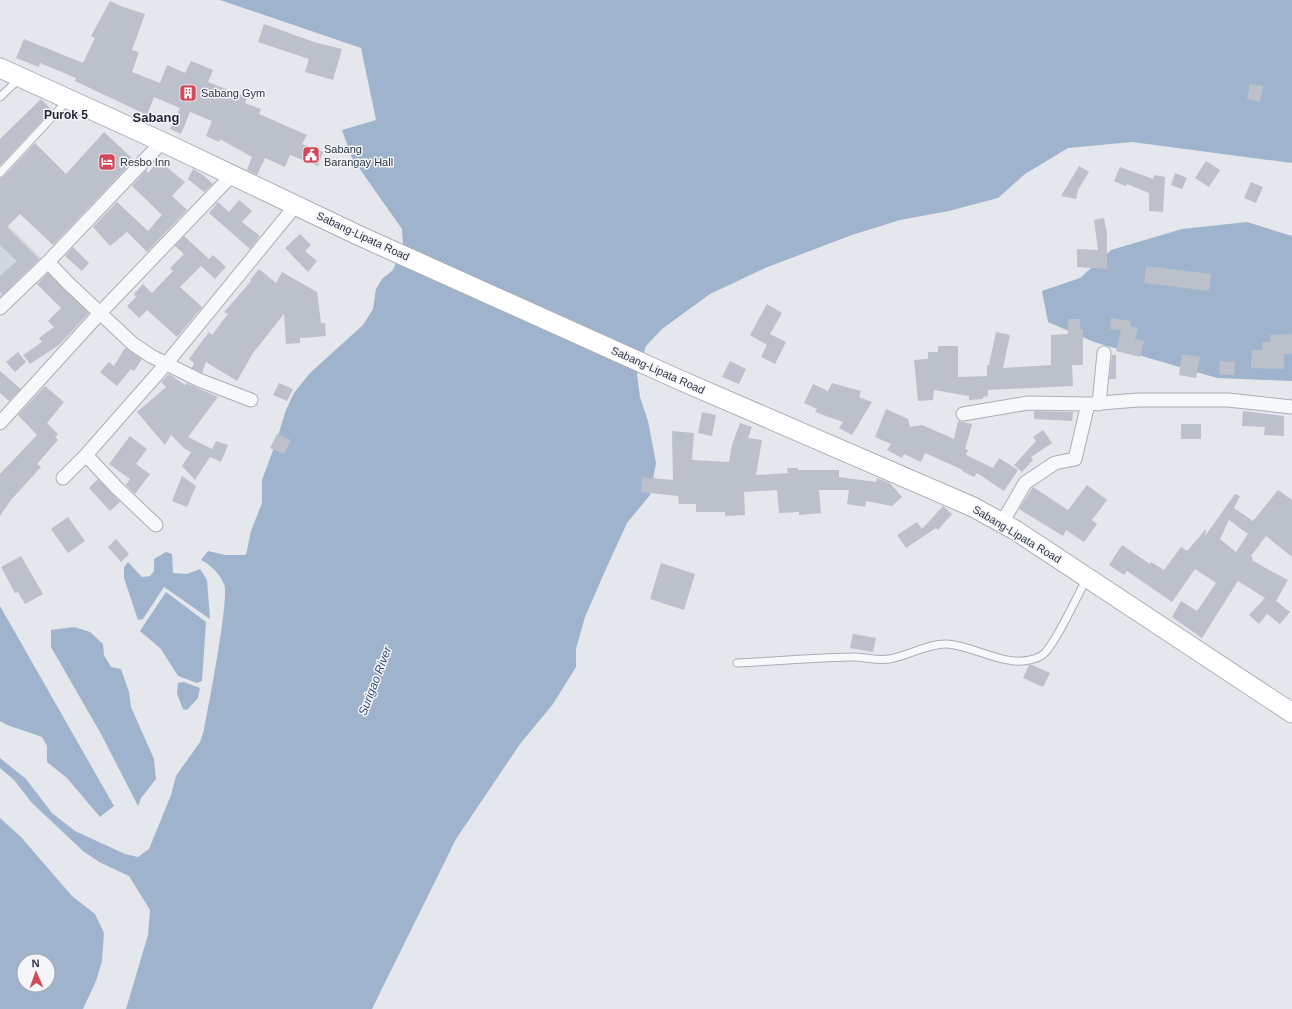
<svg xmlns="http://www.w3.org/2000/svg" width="1292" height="1009" viewBox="0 0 1292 1009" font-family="Helvetica,sans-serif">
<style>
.built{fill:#d2d6de}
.water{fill:#9fb4cc;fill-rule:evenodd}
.building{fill:#bbc0ca;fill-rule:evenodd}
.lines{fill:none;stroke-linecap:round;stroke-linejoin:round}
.service-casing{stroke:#a9aeb7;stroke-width:9}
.minor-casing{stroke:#a9aeb7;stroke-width:15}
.secondary-casing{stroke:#a9aeb7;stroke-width:21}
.service{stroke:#f7f8fa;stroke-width:7}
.minor{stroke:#f7f8fa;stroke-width:13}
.secondary{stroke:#fff;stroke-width:19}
.labels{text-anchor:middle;stroke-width:3;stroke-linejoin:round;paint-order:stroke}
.poi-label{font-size:11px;fill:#2b3445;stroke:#f4f6f9;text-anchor:start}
.street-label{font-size:11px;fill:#2b3445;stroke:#f4f6f9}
.neighbourhood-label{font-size:12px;font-weight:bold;fill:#1d2536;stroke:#f4f6f9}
.water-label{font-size:12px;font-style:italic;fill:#34527a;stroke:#f4f6f9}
.quarter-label{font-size:13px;font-weight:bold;fill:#1d2536;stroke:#f4f6f9}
</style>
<rect width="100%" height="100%" fill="#e4e7ec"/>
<path class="built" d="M0 218 44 261 0 306Z"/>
<path class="water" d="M220 0H1292V163L1132 142 1068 148 1025 174 998 198 949 211 900 220 852 235 765 268 710 294 662 329 646 346 637 375 640 397 648 421 656 463 650 495 627 523 605 571 585 617 576 649V667L553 704 520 744 456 839 372 1009H126L148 935 150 910 129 876 99 862 83 851 32 803 14 780 0 768V758L26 779 52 813 75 831 125 854 138 857 149 849 171 795 176 776 200 742 204 730C208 709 230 596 224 584 219 573 211 565 201 560L208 551 225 555H246L251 531 262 503V480L275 445 286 410 294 393 310 373 363 325 373 309 376 289 382 279 393 270 403 246 402 229 352 158 342 130 376 120 361 48Z
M1247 222 1292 236V381L1217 378 1094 342 1048 322 1042 291 1080 278 1111 250 1182 229Z
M166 552 172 554 173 573 187 574 200 569 207 580 210 619 164 587 143 619 138 620 124 578V567L128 562 142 577 150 576 154 571V559Z
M166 592 206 622 202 681 197 683 178 676 161 649 140 631Z
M0 606 114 806 100 817 67 778 47 762V746L42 737 7 725 0 721Z
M74 627 90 632 103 644 104 655 111 667 121 669 129 692 131 707 154 759 156 779 141 798 138 806 101 734 51 647V630Z
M184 682 200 688 198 698 187 710 183 709 177 694 178 683Z
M0 818 21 837 72 896 95 914 104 933 102 961 96 981 83 1009H0ZM24 961H48V985H24Z"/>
<path class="building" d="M110 1 123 7 145 14 132 50 139 52 132 72 160 83 167 65 185 73 191 61 213 70 208 82 247 97 245 103 261 109 259 114 307 135 302 144 323 152 318 166 290 155 285 167 265 158 257 175 247 170 252 157 220 139 219 142 206 136 212 121 190 112 181 134 170 129 180 108 154 97 147 115 75 81 76 78 40 63 39 67 16 58 24 39 83 63 95 38 91 36Z
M264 24 314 42 342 49 333 80 305 72 309 59 258 42Z
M1250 84 1263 86 1260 102 1247 99Z
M41 99 52 110 0 166V139Z
M104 132 134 160 53 245 20 214 7 227 39 259 3 294 0 291V276L17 261 0 245V178L4 176 35 143 66 174Z
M159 161 185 182 172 196 187 210 147 252 127 232 110 246 93 227 117 202 148 231 162 215 132 186 146 170 148 173Z
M1206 161 1220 170 1209 187 1195 178Z
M1079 166 1089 172 1078 190 1076 199 1061 196Z
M1120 167 1153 179 1154 175 1165 177 1163 212 1149 211V193L1127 184 1126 186 1114 181Z
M193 169 203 175 213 184 204 192 188 179Z
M1175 173 1187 178 1182 189 1171 185Z
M1251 182 1263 187 1256 203 1244 198Z
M239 200 252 211 242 222 260 236 250 249 209 213 218 202 229 212Z
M1104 218 1107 233V269L1077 267V249L1098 250 1094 220Z
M300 234 311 245 305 251 317 261 308 272 285 248Z
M184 236 209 259 213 255 226 267 215 279 201 266 180 287 202 307 177 337 147 310 139 318 127 306 136 297 134 294 143 284 152 293 173 271 170 268 184 254 175 246Z
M73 247 89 263 82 271 65 256Z
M1146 266 1211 274 1209 291 1144 283Z
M259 269 276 283 282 272 317 292 321 323H325L326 336 300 338V343L286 344 284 314 253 353 237 381 206 362 202 373 192 368 194 363 189 359 209 332 212 335 228 314 224 312 251 281 250 280Z
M48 273 89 313 59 345 30 364 23 355 42 342 39 338 54 327 48 321 61 308 37 284Z
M767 304 782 313 770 334 786 342 775 364 761 357 767 345 750 335Z
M1111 318 1131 321 1130 326 1138 328 1135 339 1144 341 1140 357 1116 351 1121 330 1110 329Z
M1068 319H1080V329H1083V365H1072L1073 386 988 390V396L983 397V399L969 400V396L934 390 933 400 918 401 914 360 928 359V352H938V346H958V377L987 376V365H989L996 332 1010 335 1003 368 1051 365V335L1068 334Z
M1292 334V354H1284V369L1251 368 1252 350H1262V342H1270V335Z
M125 348 142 359 134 371 131 369 117 386 100 372 109 362 114 366Z
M18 352 26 362 15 372 6 362Z
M1182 354 1200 357 1196 378 1179 375Z
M1112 355H1116V379H1109Z
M730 361 746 369 739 384 722 377Z
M1220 361 1235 362 1234 375 1219 374Z
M0 371 21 389 9 401 0 393Z
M169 374 185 385 186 383 218 397 188 437 212 449 216 441 228 445 221 462 210 457 195 480 182 466 191 452 185 449 171 435 165 445 137 412 166 387 161 382Z
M279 383 293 389 287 401 273 395Z
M832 383 861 391 859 397 872 402 852 435 839 428 843 422 815 412 817 409 804 403 813 384 828 391Z
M45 386 64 402 47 423 58 434 55 437 58 440 37 464 41 467 11 500 0 516V474L37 435 18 415Z
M886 409 908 419 910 427 922 425 954 439 958 421 972 424 965 449 968 450 966 455 993 468 999 458 1018 470 1004 491 977 473 974 477 962 471 963 470 925 453 921 462 904 454 902 458 887 450 891 444 875 437Z
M1034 411 1073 412 1072 421 1034 419Z
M1243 411 1284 416V436L1264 435 1265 427 1242 426Z
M702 412 716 415 712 436 698 433Z
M740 423 752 427 748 438 762 440 756 475 788 473 787 468H798V470H839V477L876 482 877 478 890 483 902 497 892 506 866 501 865 507 847 504 849 490H819L821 513 799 515V512L779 513 777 490 744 492 745 515 725 516V512H696V504H679L678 496 641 492 642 477 673 480 672 431 694 433 692 460 729 462 732 445Z
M1181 424H1201V439H1181Z
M1043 430 1052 443 1031 457 1033 460 1022 472 1014 465 1036 441 1033 437Z
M277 434 291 440 284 454 270 448Z
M130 436 147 449 136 464 150 474 135 494 126 485 130 479 109 464Z
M182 476 196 486 187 507 172 501Z
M98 479 120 502 110 511 89 488Z
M1087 485 1107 500 1092 520 1097 524 1084 542 1066 530 1063 536 1019 509 1033 487 1068 510Z
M1278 490 1292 500V557L1266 536 1251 556 1253 558 1252 560 1269 570 1288 580 1276 601 1290 612 1280 624 1267 614 1259 624 1249 615 1265 598 1238 581 1202 638 1172 617 1181 601 1197 611 1216 583 1195 569 1172 602 1127 571 1124 575 1109 565 1122 545 1150 564 1151 562 1164 570 1181 547 1187 551 1206 529 1205 536 1235 494 1240 496 1234 508 1253 521ZM1229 520 1248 534 1236 552 1220 539Z
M943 506 952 514 938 530 936 528 906 548 897 535 917 522 922 529Z
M68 517 85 541 68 553 51 529Z
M116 539 129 554 121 562 108 547Z
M21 556 43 594 25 604 18 592 15 593 1 567Z
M661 563 695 574 684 610 650 599Z
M853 634 876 638 873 652 850 648Z
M1029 665H1032L1050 673 1043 687 1023 678Z"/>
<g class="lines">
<defs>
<path id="service" d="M0 97 19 79
M0 173 68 100
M737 663C775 661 812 658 849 657 862 656 876 661 889 659 908 656 929 643 947 644 978 646 1010 672 1041 656 1053 650 1079 592 1087 578"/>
<path id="minor" d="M48 262 68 283 133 344 151 356 199 380 251 400
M0 308 48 262 162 142
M1099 404 1104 353
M963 414 1028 403 1088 404 1138 400H1228L1292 407
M0 423 100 313 232 175
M86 455 116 487 156 525
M63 478 86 455 166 364 296 205
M1002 523 1025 483 1055 463 1075 459 1088 404"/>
<path id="secondary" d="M0 68 169 145 362 237 682 381 973 507 1015 530 1292 713"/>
</defs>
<use href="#service" class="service-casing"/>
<use href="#minor" class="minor-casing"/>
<use href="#secondary" class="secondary-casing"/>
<use href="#service" class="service"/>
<use href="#minor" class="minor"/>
<use href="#secondary" class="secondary"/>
</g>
<defs>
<symbol id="building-square" viewBox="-11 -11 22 22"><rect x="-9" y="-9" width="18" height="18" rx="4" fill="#d1495b" stroke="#f4f6f9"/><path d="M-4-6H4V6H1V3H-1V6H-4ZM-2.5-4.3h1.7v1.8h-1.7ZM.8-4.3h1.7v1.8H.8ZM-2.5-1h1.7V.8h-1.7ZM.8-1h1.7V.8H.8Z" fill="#fff"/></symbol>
<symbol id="civic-square" viewBox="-11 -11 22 22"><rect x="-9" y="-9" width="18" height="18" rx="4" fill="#d1495b" stroke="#f4f6f9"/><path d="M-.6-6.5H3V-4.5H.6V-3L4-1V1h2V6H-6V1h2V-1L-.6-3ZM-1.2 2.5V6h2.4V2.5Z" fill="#fff"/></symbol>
<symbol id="hotel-square" viewBox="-11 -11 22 22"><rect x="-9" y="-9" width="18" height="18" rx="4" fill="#d1495b" stroke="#f4f6f9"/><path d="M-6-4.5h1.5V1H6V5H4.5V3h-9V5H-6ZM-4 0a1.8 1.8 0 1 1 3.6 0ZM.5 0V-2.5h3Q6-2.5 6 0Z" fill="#fff"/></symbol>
</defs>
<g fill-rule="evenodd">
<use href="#building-square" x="178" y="83" width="20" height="20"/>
<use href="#civic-square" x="301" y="145" width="20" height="20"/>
<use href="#hotel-square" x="97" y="152" width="20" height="20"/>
</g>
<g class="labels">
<g class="poi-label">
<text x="201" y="97">Sabang Gym</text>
<text x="324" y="153">Sabang<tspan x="324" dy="13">Barangay Hall</tspan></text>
<text x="120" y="166">Resbo Inn</text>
</g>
<g class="street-label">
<text transform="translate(363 236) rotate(25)" y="4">Sabang-Lipata Road</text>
<text transform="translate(658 370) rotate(24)" y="4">Sabang-Lipata Road</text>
<text transform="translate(1017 534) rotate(31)" y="4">Sabang-Lipata Road</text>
</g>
<g class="neighbourhood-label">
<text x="66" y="119">Purok 5</text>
</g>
<g class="water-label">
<text transform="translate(375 681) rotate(-69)" y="4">Surigao River</text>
</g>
<g class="quarter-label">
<text x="156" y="122">Sabang</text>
</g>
</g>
<g transform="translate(36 973) rotate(358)"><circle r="19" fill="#f4f6f9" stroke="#a4a8b1"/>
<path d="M0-3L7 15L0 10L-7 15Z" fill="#d1495b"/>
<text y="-6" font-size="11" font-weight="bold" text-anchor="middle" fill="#2b3445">N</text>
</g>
</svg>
